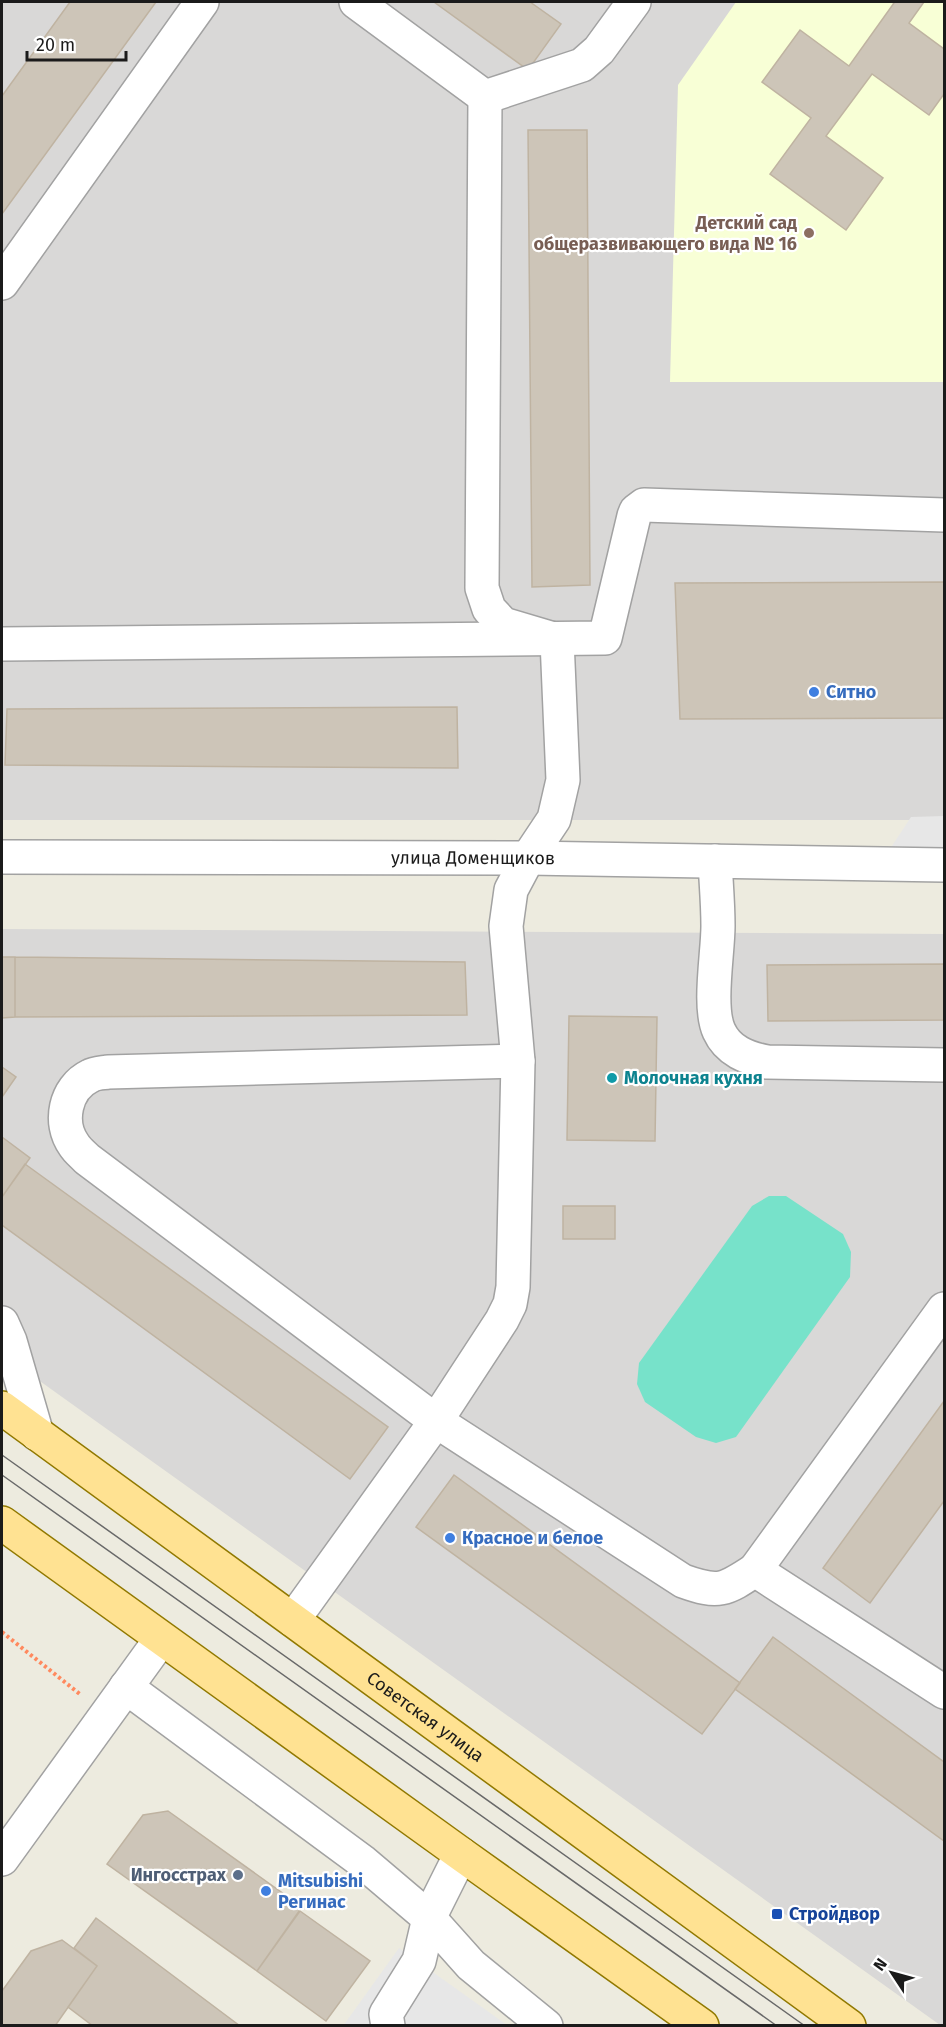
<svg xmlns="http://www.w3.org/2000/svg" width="946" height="2027" viewBox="0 0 946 2027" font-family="'Fira Sans',sans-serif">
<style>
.residential{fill:#d9d8d7}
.education{fill:#f8ffd6}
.pitch{fill:#77e2ca}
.parking{fill:#e7e7e7}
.building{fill:#cdc5b8;stroke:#bfb3a1;stroke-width:1.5}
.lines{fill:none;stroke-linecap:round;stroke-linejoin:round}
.minor-casing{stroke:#a2a2a2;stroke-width:36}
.major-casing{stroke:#917900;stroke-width:36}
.path{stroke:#ff895e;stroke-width:4;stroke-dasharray:3 3;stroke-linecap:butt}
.minor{stroke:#fff;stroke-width:33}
.major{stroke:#ffe292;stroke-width:33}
.tram{stroke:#696969;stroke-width:1.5}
.education-dot{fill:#8d6e63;stroke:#fff;stroke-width:2}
.shop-dot{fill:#3f7fe0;stroke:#fff;stroke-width:2}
.culture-dot{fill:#0f9aa8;stroke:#fff;stroke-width:2}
.service-dot{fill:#5c6f8a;stroke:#fff;stroke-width:2}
.transit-dot{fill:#1a4fb4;stroke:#fff;stroke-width:2}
.labels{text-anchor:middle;stroke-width:4.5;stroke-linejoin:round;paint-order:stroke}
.education-label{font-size:18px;font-weight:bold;fill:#785e54;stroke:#fff;text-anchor:end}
.shop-label{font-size:18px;font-weight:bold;fill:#366cbe;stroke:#fff;text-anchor:start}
.street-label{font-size:18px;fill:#1b1b1b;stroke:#fff}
.culture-label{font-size:18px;font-weight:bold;fill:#0d838f;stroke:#fff;text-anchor:start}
.service-label{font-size:18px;font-weight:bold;fill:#4e5e75;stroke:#fff;text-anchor:end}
.transit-label{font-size:18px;font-weight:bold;fill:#164399;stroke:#fff;text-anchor:start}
</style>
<rect width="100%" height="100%" fill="#edebdf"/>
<path class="residential" d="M2 2H944V820H2Z
M2 929 944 934V2025H940L2 1354Z"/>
<path class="education" d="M736 2H944V382H670L678 85Z"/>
<path class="pitch" d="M769 1196H786L843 1234 851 1252 850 1277 736 1437 716 1443 696 1437 645 1402 637 1384 639 1363 752 1206Z"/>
<path class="parking" d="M944 816V850L888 852 911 817Z
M399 1948 507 2025 343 2026Z"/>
<path class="building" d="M70 2H156L2 214V96Z
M434 2H530L561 24 528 70Z
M892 2H924L909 23 944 49V94L929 115 872 74 826 136 883 178 846 230 770 174 811 118 762 82 800 30 849 66 894 3Z
M528 130H587L590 585 532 587Z
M944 582V718L680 719 675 583Z
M457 707 458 768 5 765 7 709Z
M2 957H15V1017L2 1018Z
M15 957 465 962 467 1015 15 1017Z
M944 964V1020L768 1021 767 965Z
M569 1016 657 1017 655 1141 567 1140Z
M2 1067 16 1077 2 1097Z
M2 1137 30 1158 2 1197Z
M25 1164 388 1427 350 1479 2 1225V1197Z
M563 1206H615V1239H563Z
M944 1401V1501L870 1603 823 1568Z
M454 1475 740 1683 702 1734 416 1527Z
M773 1637 944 1762V1841L735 1689Z
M168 1811 302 1907 257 1971 107 1864 143 1815Z
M300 1911 370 1961 326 2021 257 1971Z
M96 1918 240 2026H93L68 2007 97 1966 74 1948Z
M62 1940 97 1966 55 2026H2V1991L31 1951Z"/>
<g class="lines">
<defs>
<g id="minor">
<path d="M356 2 485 97 582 65 599 50 634 2"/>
<path d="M2 283 202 2"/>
<path d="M2 644 605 638 634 516 636 511 644 505 944 515"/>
<path id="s1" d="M2 857 528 858 944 865"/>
<path d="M715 861C716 882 718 904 718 926 718 953 708 1007 719 1031 728 1051 747 1058 767 1062L944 1065"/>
<path d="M518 1061 108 1072C103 1073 95 1073 90 1076 65 1088 58 1123 74 1145 77 1150 82 1154 87 1159L436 1421 683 1581C719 1594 725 1590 755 1570L944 1692"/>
<path d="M2 1323 10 1341 37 1434"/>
<path d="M755 1570 944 1309"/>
<path d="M293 1620 436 1421 502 1320 510 1304 513 1287 518 1061 506 926 511 890 528 858 554 819 563 780 557 640 503 624 489 609 482 588 485 97"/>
<path d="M126 1687 363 1862 429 1918 471 1965 546 2026"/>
<path d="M2 1859 161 1639"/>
<path d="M388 2026 386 2014 419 1961 429 1918 461 1854"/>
</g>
<g id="major">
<path id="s2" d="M2 1408 849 2026"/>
<path d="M2 1523 461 1854 702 2026"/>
</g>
</defs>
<use href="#minor" class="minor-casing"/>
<use href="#major" class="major-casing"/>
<path class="path" d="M2 1632 81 1695"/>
<use href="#minor" class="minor"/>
<use href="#major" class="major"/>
<path class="tram" d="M2 1455 805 2026
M2 1475 777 2026"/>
</g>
<circle class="education-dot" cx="809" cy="233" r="6"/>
<g class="shop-dot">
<circle cx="814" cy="692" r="6"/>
<circle cx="450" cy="1538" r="6"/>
<circle cx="266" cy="1891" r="6"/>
</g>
<circle class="culture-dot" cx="612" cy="1078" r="6"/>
<circle class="service-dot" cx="238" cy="1875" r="6"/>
<rect class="transit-dot" x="771" y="1908" width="12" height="12" rx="3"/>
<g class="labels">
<g class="education-label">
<text x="797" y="229">Детский сад<tspan x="797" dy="21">общеразвивающего вида № 16</tspan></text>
</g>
<g class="shop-label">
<text x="826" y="698">Ситно</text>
<text x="462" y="1544">Красное и белое</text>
<text x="278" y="1887">Mitsubishi<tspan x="278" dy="21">Регинас</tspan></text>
</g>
<g class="street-label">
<text dy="6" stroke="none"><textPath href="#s1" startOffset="471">улица Доменщиков</textPath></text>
<text dy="6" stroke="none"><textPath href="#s2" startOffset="524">Советская улица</textPath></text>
</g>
<g class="culture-label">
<text x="624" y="1084">Молочная кухня</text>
</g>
<g class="service-label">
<text x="226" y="1881">Ингосстрах</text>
</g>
<g class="transit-label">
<text x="789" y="1920">Стройдвор</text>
</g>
</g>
<rect width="946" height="2027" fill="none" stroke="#1b1b1b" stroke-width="6"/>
<g transform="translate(892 1973) rotate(306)" stroke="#ffffff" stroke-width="4.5" paint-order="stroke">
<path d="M0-4.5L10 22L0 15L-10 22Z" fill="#1b1b1b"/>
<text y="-9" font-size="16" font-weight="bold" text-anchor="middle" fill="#1b1b1b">N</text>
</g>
<path d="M27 51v9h99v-9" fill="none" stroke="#1b1b1b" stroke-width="3"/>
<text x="36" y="51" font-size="18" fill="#1b1b1b" stroke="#ffffff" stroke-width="4.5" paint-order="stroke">20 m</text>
</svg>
